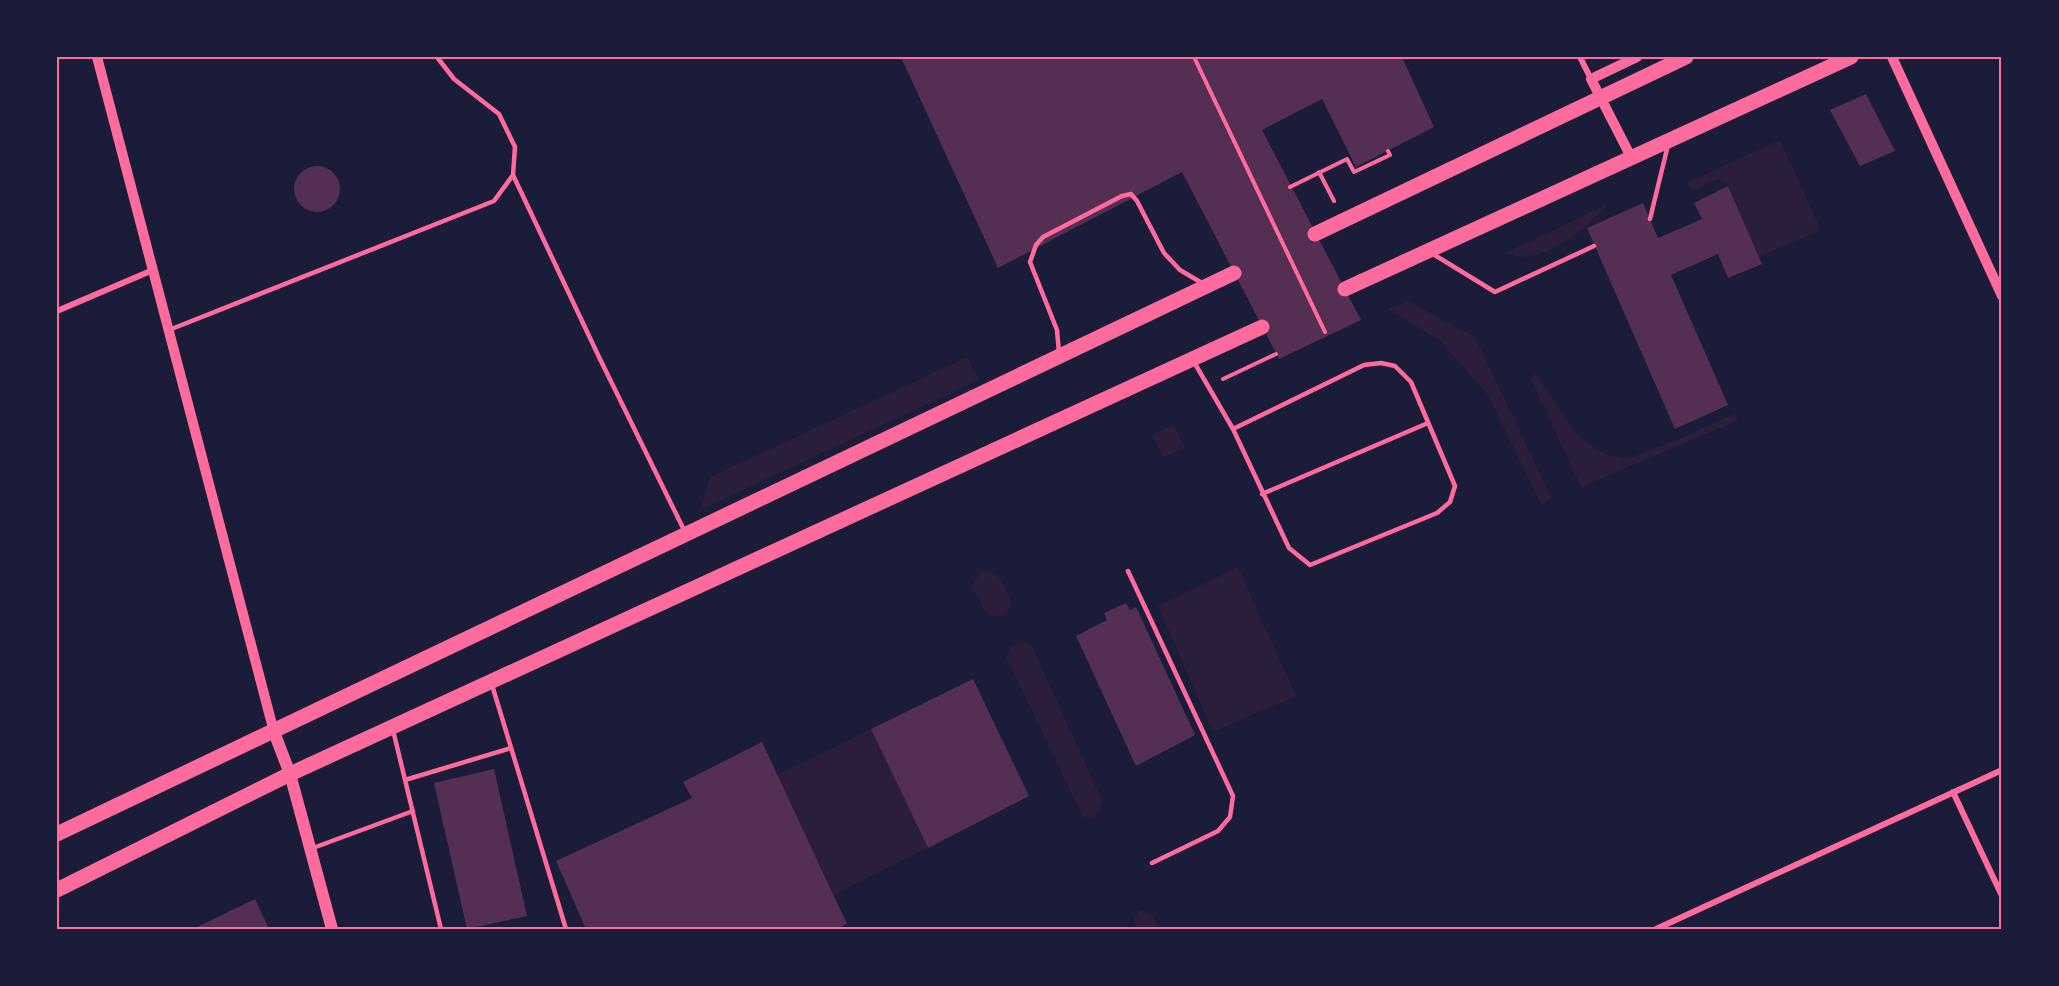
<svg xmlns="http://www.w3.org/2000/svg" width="2059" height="986" viewBox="0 0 2059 986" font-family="'Alegreya Sans',sans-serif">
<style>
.green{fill:#2a1e3b}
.building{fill:#542f53}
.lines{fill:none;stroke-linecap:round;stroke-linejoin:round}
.path{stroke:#ff6b9d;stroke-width:4}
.service{stroke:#ff6b9d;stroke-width:4.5}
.minor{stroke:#ff6b9d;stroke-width:6}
.tertiary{stroke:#ff6b9d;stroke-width:10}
.secondary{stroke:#ff6b9d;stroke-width:12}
.primary{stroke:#ff6b9d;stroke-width:15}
.neatline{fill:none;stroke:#ff6b9d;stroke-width:2}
</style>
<rect width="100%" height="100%" fill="#1b1b3a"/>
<path class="green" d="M1780 140 1821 230 1759 257 1728 186 1718 179 1693 191 1686 183Z
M1608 204C1591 226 1553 256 1523 257 1517 257 1510 254 1505 253Z
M1408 301 1475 337 1552 499 1541 504 1488 395 1440 341 1388 309Z
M967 357 979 380 700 510 710 477Z
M1535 373 1578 436 1604 454 1627 459 1681 438 1736 413 1737 421 1581 487 1531 380Z
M1174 425 1185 448 1163 457 1152 435Z
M1238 567 1296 696 1213 732 1158 606Z
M981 571C1003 571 1003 585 1011 602L1010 607 1003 617 993 616 985 612 972 585Z
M1018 642H1025L1032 646 1103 803 1095 817 1088 818 1082 815 1006 657 1011 647Z
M871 729 928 848 834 895 777 775Z
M1140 911C1153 910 1155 919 1160 929H1137L1134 919Z"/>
<path class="building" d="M901 57H1402L1434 127 1356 167 1322 99 1262 130 1361 320 1279 359 1182 172 998 268Z
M1866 94 1895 151 1860 166 1830 110Z
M294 189a23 23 0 1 1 46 0a23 23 0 1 1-46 0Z
M1728 186 1762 264 1728 278 1718 254 1671 275 1728 405 1675 429 1587 228 1643 203 1658 238 1702 219 1694 203Z
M1126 603 1130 610 1136 607 1138 611 1195 735 1136 766 1076 636 1107 620 1104 613Z
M973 679 1029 796 928 848 871 729Z
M762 742 847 924 836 929H586L556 861 692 798 683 782Z
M494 769 527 916 467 929 434 783Z
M255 899 269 929H193Z"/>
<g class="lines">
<path class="path" d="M1194 57 1325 332
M1319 172 1334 201
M1290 187 1347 159 1354 172 1390 155 1388 151
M1223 379 1276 354"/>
<path class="service" d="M513 175 599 357 685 532
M1650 219 1668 145
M1433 254 1495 292 1594 246
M169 330 494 201 513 175 515 147 499 114 454 79 437 57
M1059 353 1057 330 1030 262 1036 245 1043 237 1122 196 1131 194 1137 201 1164 253 1180 270 1202 283
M1194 362 1233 429 1289 548 1310 565 1437 513 1450 502 1455 486 1411 382 1395 366 1381 363 1364 365 1233 429
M1262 494 1428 423
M1128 571 1233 796 1230 817 1218 831 1152 863
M492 685 566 929
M393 730 441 929
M405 780 511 748
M313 848 413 811"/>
<path class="minor" d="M1580 57 1591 79
M57 311 153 270
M1953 792 2002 896
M1656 929 2002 770"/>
<path class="tertiary" d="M97 57 274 732
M1892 57 2002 296
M1631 157 1591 79 1637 57"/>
<path class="secondary" d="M274 732 290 774 332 929"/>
<path class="primary" d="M1315 234 1686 57
M1345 289 1851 57
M57 834 1234 273
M57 890 290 774 1262 327"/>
</g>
<rect width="2059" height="986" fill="none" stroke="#1b1b3a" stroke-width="117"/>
<rect x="58" y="58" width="1942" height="870" class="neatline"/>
</svg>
